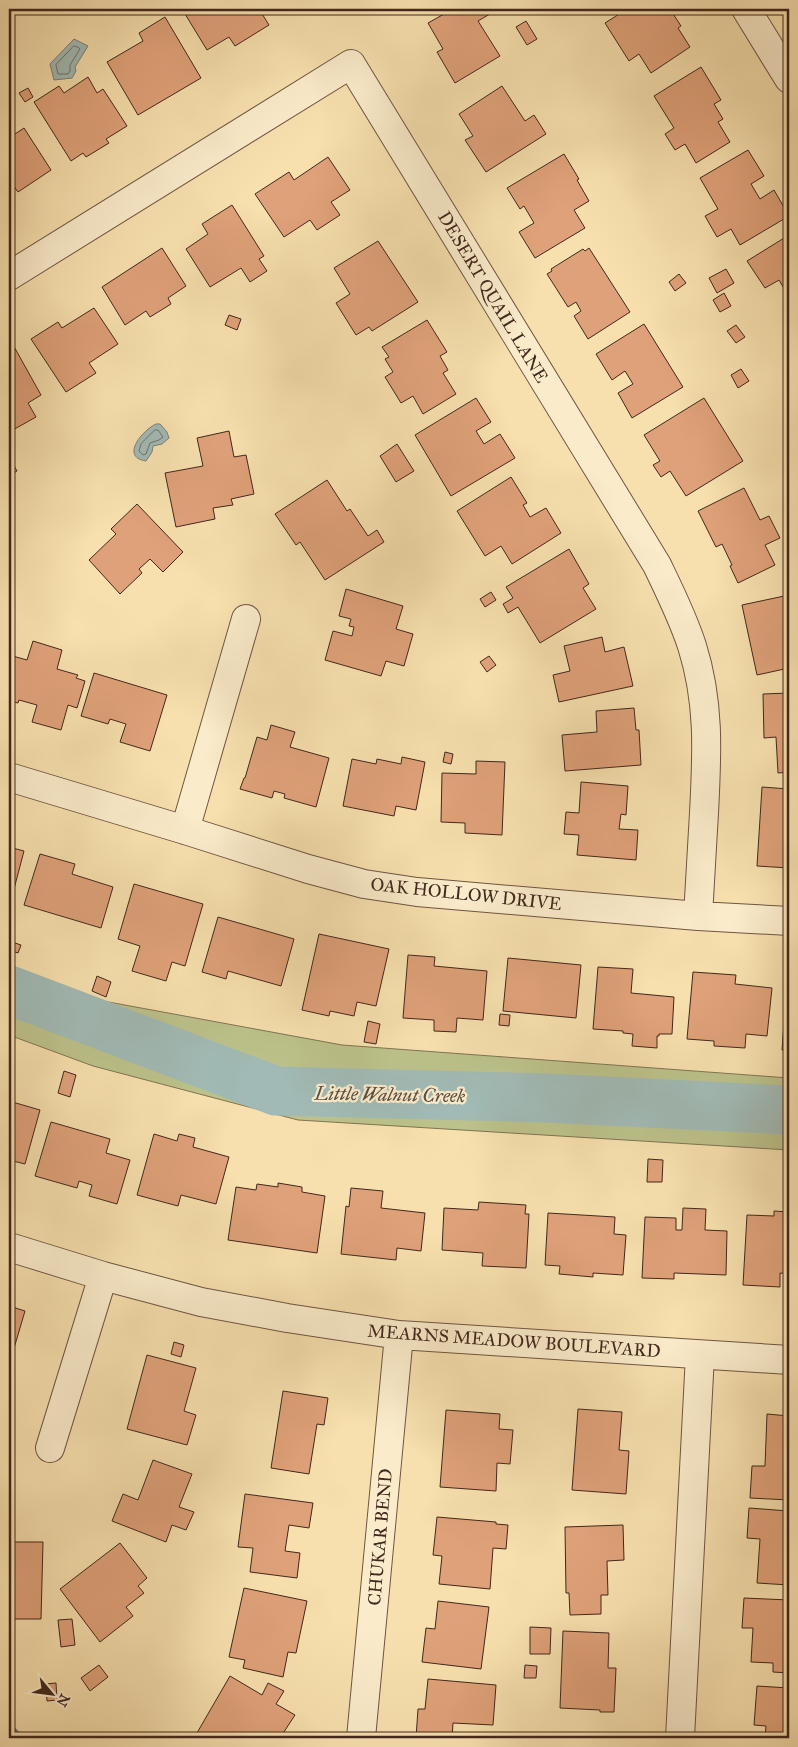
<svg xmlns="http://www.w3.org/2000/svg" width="798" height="1747" viewBox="0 0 798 1747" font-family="'IM FELL Great Primer',serif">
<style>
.green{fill:#bcc28b;stroke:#7f7454}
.water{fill:#a1bab5;stroke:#7b7f78}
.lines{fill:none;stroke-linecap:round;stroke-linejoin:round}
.shore{stroke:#727069;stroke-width:1}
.stream{stroke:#7b7f78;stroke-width:9}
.river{stroke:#a1bab5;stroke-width:49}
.building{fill:#dfa179;stroke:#42271d}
.minor-casing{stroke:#6f5541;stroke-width:30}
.minor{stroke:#faebca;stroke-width:28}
.labels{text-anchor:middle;stroke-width:4.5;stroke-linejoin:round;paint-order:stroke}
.street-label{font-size:18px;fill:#42271d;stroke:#faebca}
.water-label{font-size:19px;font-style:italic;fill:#5a4c43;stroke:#faebca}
</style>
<rect width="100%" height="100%" fill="#f7e0ae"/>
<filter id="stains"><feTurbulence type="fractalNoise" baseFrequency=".004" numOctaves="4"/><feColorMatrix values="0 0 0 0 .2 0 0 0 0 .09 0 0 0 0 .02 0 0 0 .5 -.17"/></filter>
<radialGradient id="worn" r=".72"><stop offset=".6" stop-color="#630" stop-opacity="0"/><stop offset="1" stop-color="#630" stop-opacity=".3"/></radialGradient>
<path class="green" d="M9 967 103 1001 342 1045 789 1078V1150L298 1120 93 1066 9 1035Z"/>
<path class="water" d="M74 39 88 46 75 67 76 71 72 78 54 80 50 64Z
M156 424H160L167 432 169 438 162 444 153 446 152 452 146 461C119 457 144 429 156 424Z"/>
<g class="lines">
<path class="shore" d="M74 46 78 47 80 49 70 65V71L68 74H58L56 65Z
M155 430H158L163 437 159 440 150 443 146 454 143 455 139 451 141 444Z"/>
<path class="stream" d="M9 1728 19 1738"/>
<path class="river" d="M9 990 276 1091 546 1098 789 1110"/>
</g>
<path class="building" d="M182 9H259L269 25 235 46 229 37 207 50Z
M453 9H493L495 11 478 21 500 56 455 83 437 52 443 49 428 23Z
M627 9H670L681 26 678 28 690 47 651 73 639 54 629 61 605 23Z
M165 17 201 78 138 115 107 62 143 41 139 33Z
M526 21 537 39 527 45 516 27Z
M701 67 721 100 714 104 723 119 718 122 730 142 696 163 685 144 675 150 665 134 674 128 654 96Z
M88 77 97 93 103 89 127 126 106 139 109 143 86 157 83 153 71 161 34 102 59 86 64 93Z
M502 86 525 121 534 115 546 134 486 172 465 140 473 136 459 114Z
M28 88 33 97 25 102 19 93Z
M24 128 51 170 18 192 13 185 9 187V138Z
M748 150 764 176 751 184 760 199 774 190 789 216 740 245 731 229 717 237 705 216 718 209 700 178Z
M564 154 579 179 577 180 589 201 574 210 585 228 535 258 519 232 534 223 524 206 520 209 507 188Z
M328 157 350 190 331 202 340 215 317 230 310 220 284 237 255 194 289 172 294 180Z
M232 205 264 256 259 259 267 271 250 282 241 268 210 287 186 249 208 234 202 224Z
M789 235V297L779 280 765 288 747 261Z
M378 241 418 302 372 331 369 327 356 335 336 303 350 294 334 268Z
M162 248 186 286 168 298 171 304 150 317 146 311 125 325 102 287Z
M589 248 630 312 588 339 574 316 581 311 576 302 568 307 547 274 552 271 551 269 583 249 585 251Z
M726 269 734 283 717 293 709 278Z
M679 274 686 283 675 291 669 282Z
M724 293 731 306 720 312 713 300Z
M94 308 118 344 89 363 96 373 66 392 31 339 58 322 62 328Z
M229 315 241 319 237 330 225 325Z
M427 320 447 352 440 356 448 370 443 373 456 394 423 414 413 396 401 403 385 377 393 372 385 359 389 357 382 347Z
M644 324 683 387 632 418 618 393 633 384 625 371 612 380 596 354Z
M736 325 745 337 736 343 727 331Z
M12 343 41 395 28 403 36 417 11 431 9 427V345Z
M741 369 749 381 738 388 731 375Z
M476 398 491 422 476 431 484 444 500 434 515 458 451 496 415 435Z
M704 398 743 461 686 496 670 471 661 477 653 465 660 461 644 435Z
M229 431 234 457 246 455 254 494 231 499 233 505 213 508 215 519 176 527 165 473 203 466 197 438Z
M397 444 414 471 396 482 380 456Z
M9 457 17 471 9 476Z
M511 477 527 503 523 505 530 517 546 508 561 533 512 564 501 546 485 556 457 511Z
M327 480 347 511 350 509 368 536 377 530 384 542 325 580 300 542 296 545 275 514Z
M744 488 760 520 769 516 780 538 765 545 775 565 738 583 730 566 732 565 722 544 716 547 698 511Z
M137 504 183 552 163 572 150 559 139 569 142 573 120 594 89 560 116 534 111 529Z
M569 549 589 584 583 588 596 609 540 643 518 607 508 613 503 604 513 598 506 587Z
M346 589 403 606 396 629 413 634 404 666 386 661 381 676 325 660 333 631 352 636 354 627 349 626 351 619 339 616Z
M491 592 496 600 485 607 480 599Z
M789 595V668L757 675 742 605Z
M602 637 605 652 624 647 633 686 559 702 553 675 570 671 564 646Z
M33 641 62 650 57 669 78 675 76 678 85 681 77 708 68 705 61 730 32 722 37 705 19 700 18 703 9 701V655L27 660Z
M489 656 496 665 487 672 480 662Z
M94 673 167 695 150 751 120 742 126 724 110 719 108 724 81 716Z
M789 693V772L778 773 776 737 764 738 763 694Z
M634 708 636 730H639L641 765 565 771 562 735 597 732 596 711Z
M271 725 295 732 290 747 329 758 316 807 284 798 285 794 274 791 272 798 240 789 244 778H245L257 737 267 740Z
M445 752 453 754 451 764 443 762Z
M402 757 425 762 416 810 396 806 394 816 343 806 352 759 376 764 377 759 401 764Z
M476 761 505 762 502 835 465 833V823L441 822 442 773 476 774Z
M581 782 628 786 626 815 621 814 619 829 638 830 636 860 577 855 579 835 564 834 566 812 579 813Z
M762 787 789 789V868L757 866Z
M9 847 24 851 9 908Z
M40 854 75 864 72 874 113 887 101 928 24 905Z
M134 884 203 904 185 966 172 962 166 981 132 971 140 946 118 939Z
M218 917 294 939 281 986 228 971 226 979 202 972Z
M319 934 389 949 376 1006 357 1002 354 1016 330 1011 329 1016 302 1010Z
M12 942 21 945 18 953 9 950Z
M408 955 435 957 434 966 487 971 483 1020 457 1018 456 1032 434 1031V1020L403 1018Z
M508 958 581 965 576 1018 503 1011Z
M598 967 633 969 631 993 674 997 672 1034H659V1036H657V1048L632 1046 633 1034 623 1033V1031L593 1029Z
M693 972 736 975 735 984 772 988 767 1036 746 1034 745 1048 714 1046V1041L687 1039Z
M97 976 111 982 106 997 92 991Z
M787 982H789V1050H782Z
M500 1014 510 1015 509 1026 499 1025Z
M368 1021 380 1024 376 1044 364 1042Z
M64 1071 76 1075 70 1097 58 1093Z
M9 1101 40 1110 25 1164 9 1160Z
M51 1122 110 1139 106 1153 130 1160 117 1204 89 1196 92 1185 79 1181 77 1188 35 1176Z
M154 1134 177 1141 179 1134 195 1138 193 1147 229 1157 216 1204 181 1195 178 1206 137 1195Z
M648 1159 663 1160 662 1182H647Z
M278 1183 302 1187V1192L325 1196 317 1253 228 1240 236 1187 256 1190 257 1184 278 1187Z
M351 1188 383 1191 381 1208 425 1213 421 1251 397 1248 396 1260 341 1254 346 1206 349 1207Z
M479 1202 526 1205 525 1214H529L526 1268 482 1266 483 1253 442 1250 444 1208 478 1210Z
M683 1208 706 1209 705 1230 727 1231 726 1275 674 1273V1279L642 1278 645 1217 676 1218V1230H682Z
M774 1211 789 1212V1274L780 1273V1287L743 1285 747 1215 774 1216Z
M548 1213 615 1217 614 1234 626 1235 623 1275 593 1273V1277L559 1274 560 1266 545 1265Z
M9 1306 25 1311 12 1355 9 1354Z
M174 1342 184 1345 181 1357 171 1354Z
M147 1355 196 1368 184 1411 196 1415 187 1445 127 1429Z
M283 1391 328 1398 324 1425 317 1424 309 1474 271 1468Z
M578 1409 622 1412 619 1450 629 1451 626 1494 572 1490Z
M446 1410 500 1414 499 1429 513 1430 510 1464 497 1463 496 1491 440 1487Z
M767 1414 789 1416V1500L750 1498 752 1466H765Z
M153 1460 192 1474 179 1507 194 1512 186 1530 172 1525 166 1542 112 1521 123 1494 138 1500Z
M245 1494 313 1503 309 1528 289 1525 285 1551 300 1553 297 1578 250 1572 253 1548 238 1547Z
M749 1508 789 1511V1585L757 1583 760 1539 747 1538Z
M437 1517 496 1522V1524L508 1525 506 1549 493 1548 490 1589 439 1584 442 1556 433 1555Z
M623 1525 624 1560 607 1561 608 1595H601V1614L570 1615 569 1593H566L565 1527Z
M9 1542H43L41 1619H9Z
M120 1543 147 1578 138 1586 144 1593 126 1607 133 1616 100 1642 60 1589Z
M244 1588 307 1601 296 1653 288 1652 283 1677 243 1668 245 1660 229 1657Z
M744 1598 789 1600V1673L773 1672V1663L751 1662 753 1628H742Z
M438 1601 489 1607 481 1669 422 1662 426 1628 435 1629Z
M72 1619 75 1645 61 1647 58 1620Z
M530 1627 551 1628 550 1654H530Z
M563 1631 609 1633 608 1668H616L614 1712H600V1710L560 1708Z
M99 1665 108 1677 90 1691 81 1678Z
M525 1665 537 1666 536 1678H524Z
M230 1676 262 1695 268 1683 284 1691 276 1704 295 1715 280 1738 272 1734 270 1738H194Z
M428 1679 496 1685 493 1725 453 1723 452 1738H416L418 1709H425Z
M56 1683 57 1700 47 1701 46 1684Z
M757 1686 789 1688V1738H765L766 1726 754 1725Z"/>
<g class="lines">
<defs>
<path id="minor" d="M746 9 789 79
M9 276 351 64 657 565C670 592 683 618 692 646 710 703 707 754 704 813 702 847 700 882 698 916
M9 777 185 830 308 869 364 884 417 892 698 916 789 921
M185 830 246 619
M9 1247 103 1276 201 1302 287 1318 399 1335 789 1360
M50 1448 103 1276
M361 1738 399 1335
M680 1738 700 1355"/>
</defs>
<use href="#minor" class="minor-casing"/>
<use href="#minor" class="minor"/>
</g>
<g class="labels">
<g class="street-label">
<text transform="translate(493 297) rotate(59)" y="6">DESERT QUAIL LANE</text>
<text transform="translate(466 894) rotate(6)" y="6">OAK HOLLOW DRIVE</text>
<text transform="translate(514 1341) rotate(4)" y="6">MEARNS MEADOW BOULEVARD</text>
<text transform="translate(380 1537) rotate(-85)" y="6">CHUKAR BEND</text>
</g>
<g class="water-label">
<text transform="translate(390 1094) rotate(1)" y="7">Little Walnut Creek</text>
</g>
</g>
<rect width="798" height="1747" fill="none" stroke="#f7e0ae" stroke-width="30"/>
<rect x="10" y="10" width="778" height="1727" fill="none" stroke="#42271d" stroke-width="2.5"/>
<rect x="15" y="15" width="768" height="1717" fill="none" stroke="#42271d"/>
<g transform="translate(52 1694) rotate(119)" stroke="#faebca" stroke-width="4" paint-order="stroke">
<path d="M0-4L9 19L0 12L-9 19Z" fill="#42271d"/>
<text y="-8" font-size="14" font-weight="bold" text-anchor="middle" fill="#42271d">N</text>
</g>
<rect width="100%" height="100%" filter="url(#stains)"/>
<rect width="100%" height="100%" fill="url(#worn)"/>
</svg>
